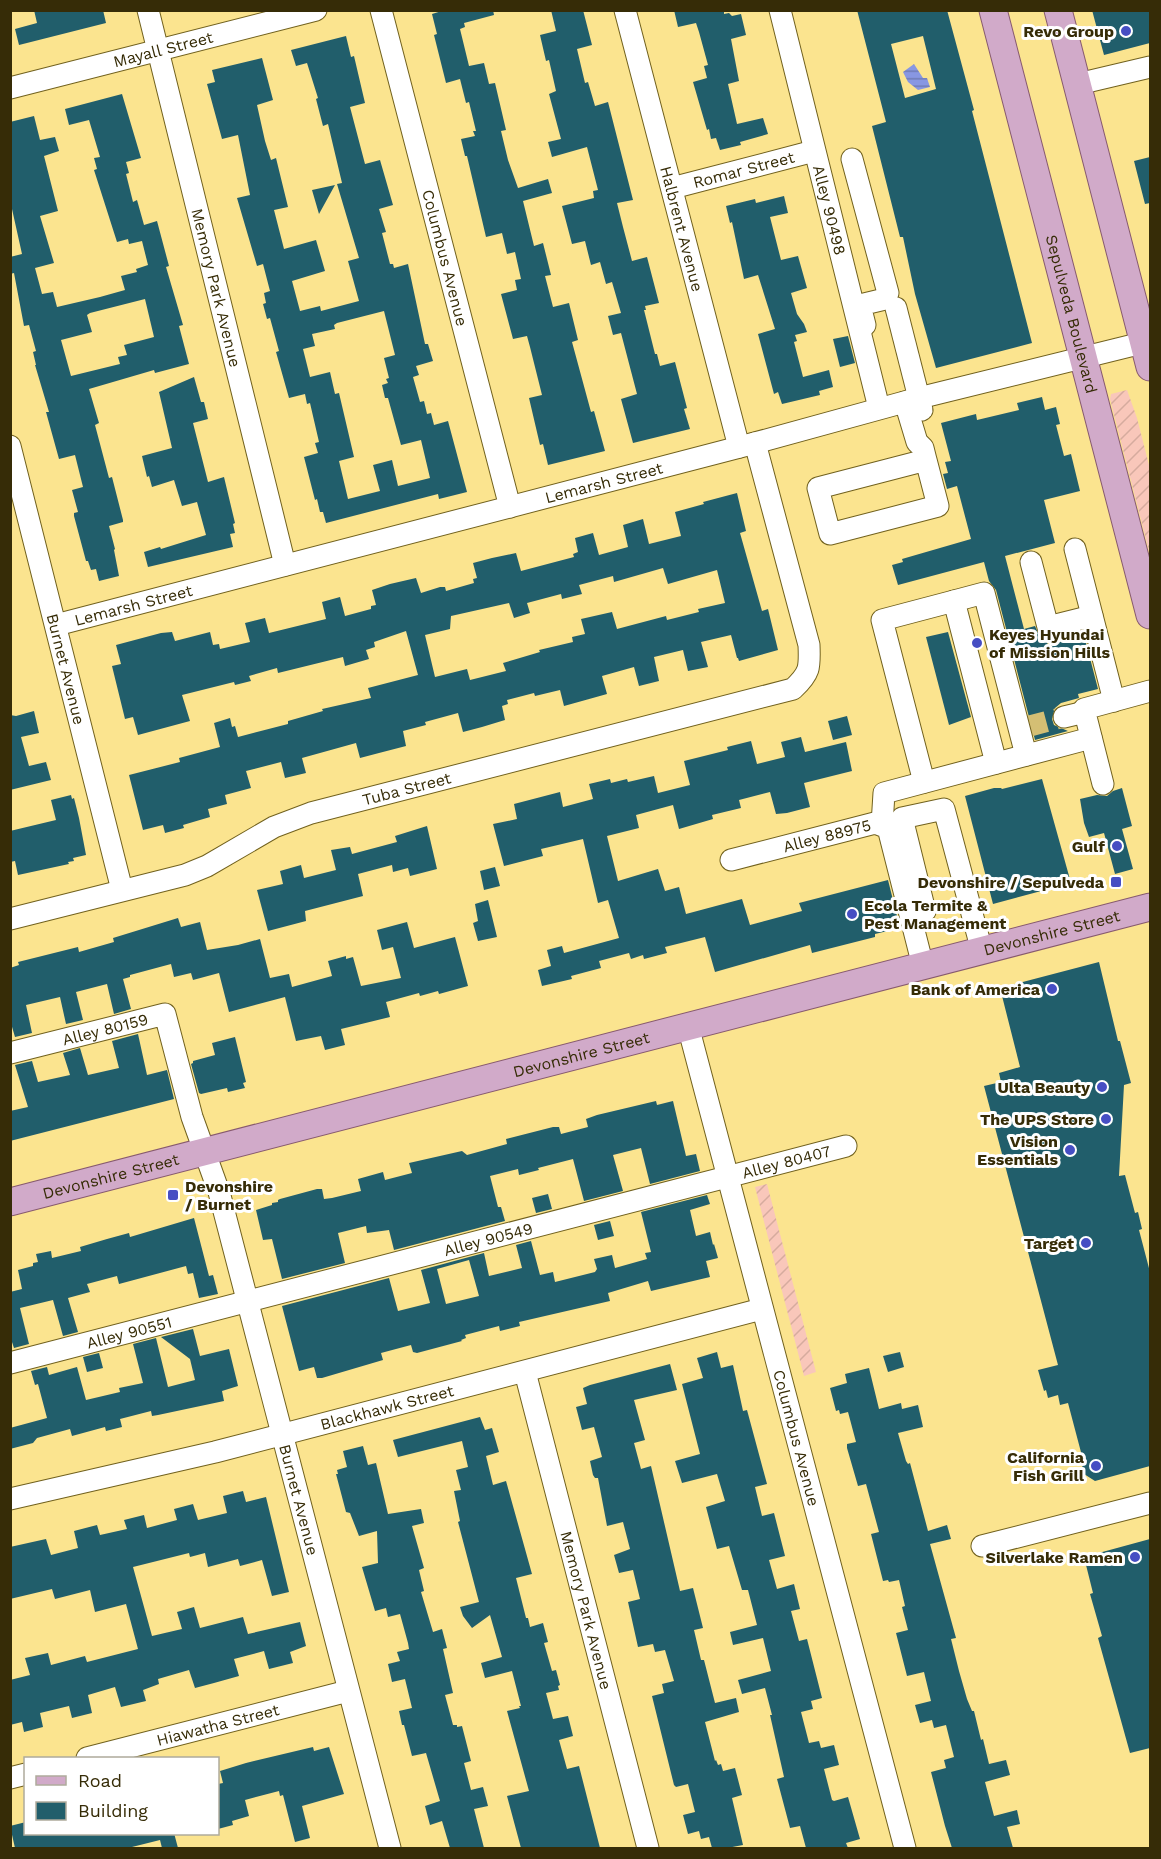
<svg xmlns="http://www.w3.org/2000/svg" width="1161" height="1859" viewBox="0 0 1161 1859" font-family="'Work Sans',sans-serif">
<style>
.garden{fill:url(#garden-furrows)}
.water{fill:url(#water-rules)}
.building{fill:#215e6b;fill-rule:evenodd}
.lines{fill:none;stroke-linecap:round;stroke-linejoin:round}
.minor-tunnel{stroke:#d4bf74;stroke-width:21;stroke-dasharray:21 10;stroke-linecap:butt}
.minor-casing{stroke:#71611e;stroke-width:23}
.major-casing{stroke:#875a6e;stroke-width:29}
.minor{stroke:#fff;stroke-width:21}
.major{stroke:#d1aac9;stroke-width:27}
.poi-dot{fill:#464ec3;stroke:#fff;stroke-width:2}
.labels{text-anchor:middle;stroke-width:6;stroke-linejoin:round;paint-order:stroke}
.poi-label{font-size:16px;font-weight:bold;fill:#362c07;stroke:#fff;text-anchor:end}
.street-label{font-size:16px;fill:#362c07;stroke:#fff}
</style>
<defs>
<pattern id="garden-furrows" width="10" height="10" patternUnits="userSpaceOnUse" patternTransform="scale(1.5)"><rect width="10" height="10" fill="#f9c7ba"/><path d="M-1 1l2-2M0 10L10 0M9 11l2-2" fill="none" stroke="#d6ab9e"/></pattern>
<pattern id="water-rules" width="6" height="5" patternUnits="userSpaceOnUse" patternTransform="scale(1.5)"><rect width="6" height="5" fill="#8897e2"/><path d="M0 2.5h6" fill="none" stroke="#707bb5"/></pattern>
</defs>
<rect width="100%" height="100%" fill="#fbe48f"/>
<path class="garden" d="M1127 390 1137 418 1150 469V555L1110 399 1111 394Z
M767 1184 816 1372 804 1376 755 1187Z"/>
<path class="water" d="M914 64 923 78H927L930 87 918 90 908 82 903 72Z"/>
<path class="building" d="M34 10H103L106 23 19 45 15 29 37 23Z
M445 10H493L494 15 464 23 465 27 460 29 469 66 484 63 489 84 495 83 506 130 501 131 508 160 518 188 548 179 552 193 523 201 534 246 543 243 551 275 545 276 553 307 569 303 578 340 572 342 591 412 594 411 605 451 548 465 543 444 540 445 529 398 542 395 530 347 527 336 513 339 501 294 517 290 515 280 521 279 515 252 507 254 502 233 486 237 467 156H465L461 139 475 136 473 131H476L469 102 466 103 460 79 446 83 434 35 437 34 432 14Z
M551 10H583L592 45 577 49 585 83 588 82 595 106 608 102 633 200 617 203 623 227 632 261 647 257 659 303 645 306 646 310H644L655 354H657L660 366 675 362 687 408 684 409 690 429 633 443 621 399 637 394 621 333 613 335 608 316 621 313 612 282 606 284 600 262 591 265 585 241 572 244 562 206 594 198 593 191 598 190 587 147 552 157 548 142 561 139 549 94 556 91 549 60 546 61 540 35 556 31Z
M674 10H724V14L729 13 732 16 741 14 746 35 731 39 739 81 728 84 737 124 763 118 768 134 740 142 741 145 720 150 716 138 711 139 709 129 707 130 693 82 707 78 704 66 708 65 699 32 696 23 678 27Z
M857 10H947L974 110 972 111 1032 343 936 368 915 294 903 237H900L872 126 886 122ZM923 36 936 89 905 98 891 44Z
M1092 10H1150V43L1104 55Z
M346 36 351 57 354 56 365 103 350 107 365 164 380 160 393 205 379 209 386 232 382 233 390 264H393L394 268 408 264 425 344H428L433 361 416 366 419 375 413 377 420 402 424 401 427 414 431 413 434 425 448 421 467 492 439 499 438 494 326 523 323 512H320L317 499 315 500 304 457 318 453 315 443 319 442 310 403 307 404 305 394 289 398 276 352 279 351 270 318 267 319 263 304 266 303 264 293 270 291 263 264 257 266 237 198 250 195 238 135 222 139 207 84 215 82 212 70 262 58 273 100 257 105 265 141 271 160 276 158 288 207 274 210 284 249 316 240 325 271 292 281 300 311 320 306 321 311 359 301 348 261 359 258 337 184 342 183 328 124 323 126 316 99 318 98 307 63 296 66 291 50ZM384 311 395 355 384 358 389 378 386 379 388 383 382 385 385 398H388L401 445 421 440 430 478 398 486 392 460 373 465 380 491 348 499 339 461 354 457 339 393 335 394 330 372 310 377 303 349 315 346 312 334 335 329 334 325 337 323Z
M122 94 141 158 126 162 129 173 126 174 133 202 137 200 144 225 157 221 169 266 166 267 183 325 179 326 189 364 155 373 154 370 89 389 99 423 95 425 109 478 112 477 123 520V522L109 526 115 549 114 550 119 576 99 581 96 569 91 570 88 561H86L74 516V513L78 512 72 490 83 487 75 455 59 459 46 412H49L35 365H36L33 352 36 351 29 325 24 326 14 273 10 274V257L22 254 10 200V122L34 116 40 140 55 137 59 151 44 156 58 211 40 216 54 263 35 268 42 294 53 292 57 307 100 297 125 290 121 276 137 272 136 269 148 265 142 241 129 244 128 239 117 242 94 170 97 169 94 158 100 157 89 120 69 125 65 109ZM145 299 154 337 124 345 127 355 118 357 120 364 71 376 61 340 92 332 87 315 90 313Z
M1150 157V203L1145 204 1134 161Z
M335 185 319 214 312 190Z
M784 196 788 213 770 217 781 260 798 256 807 288 791 293 797 314 804 324 807 332 795 335 797 341 794 342 803 377 829 370 833 387 819 391 820 395 782 404 778 392 774 394 758 334 775 329 758 275 744 279 732 222 730 223 726 206 755 199 756 203Z
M848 336 855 363 840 367 833 339Z
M194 377 201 402H204L208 419 193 423 208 482 224 477 235 523 233 524 235 533 230 534 233 547 148 567 144 552 160 547 161 549 206 535 197 502 182 506 174 480 152 487 149 476 147 477 142 456 172 448 159 392Z
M1042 397 1045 410 1056 407 1060 424 1056 425 1064 456 1071 454 1080 491 1044 500 1055 543 1005 556 1024 629 1035 626 1039 635 1046 639 1048 645 1084 635 1098 689 1078 694 1079 698 1061 703 1055 708 1052 719 1054 725 1068 731 1035 740 996 590 989 581 984 562 898 585 892 565 903 562 902 559 971 539 957 486 947 489 943 474 948 473 945 462 951 461 941 423 976 414 977 420 1019 410 1017 403Z
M737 493 746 531 740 533 762 611 768 609 778 650 739 661 738 658H737L731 635 701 642 708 667 688 671 683 650 654 657 659 681 639 686 634 667 602 676 607 694 582 701 564 706 560 690 535 696 534 693 507 700 508 704 502 706 505 720 482 727 463 732 458 713 425 722 426 725 403 731 406 746 379 753 360 758 356 743 302 758 306 773 285 778 281 762 246 771 251 788 225 795 227 804 208 809 210 817 183 825 184 828 165 833 163 825 143 830 129 775 180 762 179 758 220 747 214 723 230 718 232 727 235 726 238 737 288 724V721L323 711 322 709 371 698 368 688 418 675 406 631 374 642 375 647 366 650 369 659 345 666 343 657 278 673 277 668 249 676 251 681 235 685 234 682 182 695 190 721 138 735 133 717 125 719 112 666 121 664 116 645 161 633 172 632 175 641 210 632 213 645 219 644 220 649 250 642 245 623 265 618 269 633 326 619 322 602 340 597 345 616 371 609V606L376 605 372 590 390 584 416 578 421 593 440 587H445L446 591 474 583 473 579 477 578 473 563 492 558 516 553 521 571 574 557 573 554 578 552 575 538 593 533 599 555 628 547 623 525 643 519 649 544 681 536 675 512 704 504 703 502ZM663 568 668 584 717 570 725 603 698 609 699 612 667 620 666 616 617 629 612 612 581 619 585 634 572 637 573 642 539 650 540 652 503 663 506 671 470 680 467 669 435 677 425 635 450 629 451 616 509 603 514 618 530 613 527 603 561 594 562 599 582 594 579 585 613 576 614 582Z
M948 632 971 717 949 725 926 637Z
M34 711 39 733 21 737 29 766 46 762 51 780 10 790V715L16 716Z
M847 716 852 735 833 740 828 721Z
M801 737 805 752 846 742 852 771 804 783 810 807 787 813 776 814 770 792 739 800 741 808 712 815 713 819 679 829 673 805 636 815 639 828 607 836 618 881 658 869 665 891 679 887 686 914 742 899 750 925 802 911 799 903 888 880 900 928 875 934V937L812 953 810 945 715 972 705 937 665 947 667 953 644 959 643 955 631 959 629 953 599 961 601 968 571 976 572 979 542 986 538 970 551 966 547 950 562 946 564 953 619 938 608 900 598 903 583 839 541 849 543 856 504 866 493 824 517 819 514 804 560 792 563 807 593 799 589 784 610 779 611 783 627 779 628 782 654 776 658 793 690 785 684 761 728 750 727 747 751 741 757 764 785 757 781 742Z
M1042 779 1071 883 993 904 965 796 994 788H1001L1002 789Z
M1122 788 1132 826 1122 829 1133 869 1115 874 1104 833 1089 837 1084 823 1080 799 1097 795 1107 796 1113 791Z
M71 795 72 799 74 798 79 818 86 855 73 858 74 861 68 862 69 864 18 875 15 861 10 862V831L56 820 51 800Z
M427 826 437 869 410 876 408 868 393 872 392 865 358 874 363 896 305 911 306 921 268 931 257 890 283 884 280 871 301 865 304 878 336 870 331 850 350 847 352 854 397 842 395 836Z
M495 867 500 886 484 890 480 871Z
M488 900 497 937 478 941 473 923 478 921 475 904Z
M178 918 181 927 200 922 207 950 238 945 260 939 270 978 289 974 292 987 332 976 328 961 346 956V959L353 957 361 986 401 978 393 947 382 950 377 930 407 922 414 948 455 937 468 986 439 994 438 991 420 996 419 993 386 1002 390 1017 341 1029 345 1045 325 1050 321 1036 296 1041 285 997 229 1012 219 973 193 980 191 973 174 977 171 964 130 975V977L123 979 131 1009 114 1014 107 984 76 992 83 1020 66 1024 60 997 26 1005 32 1033 15 1037 10 1020V968L19 965 18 962 78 947 79 952 114 942 113 938Z
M1099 962 1118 1041H1120L1131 1083 1124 1085 1119 1176 1125 1175 1135 1213 1138 1212 1142 1229 1139 1230 1150 1272V1466L1095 1481 1084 1474 1080 1456H1082L1068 1403 1060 1405 1058 1395 1048 1398 1046 1390 1044 1391 1038 1370 1058 1365 984 1086 1001 1082 999 1073 1020 1067 1000 988Z
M138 1034 147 1075 167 1070 174 1099 10 1141V1111L28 1107 15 1065 32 1061 38 1082 70 1075 63 1053 80 1048 88 1075 119 1068 112 1041Z
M235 1037 246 1082 243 1083 245 1088 228 1092 227 1088 201 1094 199 1093 191 1064 193 1063V1061L215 1055 212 1043Z
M656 1101 657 1105 673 1101 686 1156 696 1154 700 1171 650 1184 641 1148 613 1155 623 1191 584 1201 573 1159 538 1168 539 1170 519 1175 518 1169 490 1176 498 1207H501L505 1221 394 1250 389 1230 367 1233 366 1226 338 1233 345 1263 282 1279 272 1239 263 1240 256 1210 272 1205V1203L278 1202V1200L280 1199 317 1189H322L324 1199 332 1198 361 1191 358 1179 383 1172 385 1180 412 1173 409 1163 462 1151 467 1155 507 1144 506 1139 553 1127H559L561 1134 588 1127 586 1119 597 1115Z
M548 1194 552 1209 536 1213 532 1198Z
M707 1195 710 1204 690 1210 696 1236 710 1232 713 1245 714 1244 718 1258 706 1261 710 1277 651 1291 648 1281 608 1293 610 1301 519 1322 520 1326 500 1331 499 1326 465 1335 466 1338 461 1340 462 1341 417 1353 413 1352 411 1345 381 1353 383 1360 322 1378H317L314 1367 299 1371 282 1306 389 1278 398 1311 430 1303 421 1270 484 1253 489 1276 522 1268 516 1245 531 1241 540 1275 553 1272 555 1282 595 1272 597 1269 594 1259 612 1255 615 1268 647 1259 645 1253 651 1252 641 1212ZM469 1260 479 1296 446 1304 437 1269Z
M194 1218 209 1276 213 1275 218 1294 199 1298 193 1273 188 1274 186 1266 119 1284 117 1276 87 1284 90 1292 68 1298 78 1332 63 1336 53 1300 20 1308 29 1344 14 1348 10 1336V1292L22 1289 18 1270 33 1266V1263L38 1262 36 1254 51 1251 52 1258 81 1251 80 1247 107 1239 129 1233 130 1237Z
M610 1221 614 1236 598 1240 594 1225Z
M193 1329 200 1356 229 1349 238 1386 222 1391 224 1401 158 1415 152 1416 151 1411 120 1419 122 1427 106 1431 105 1427 72 1436 70 1429 37 1438 33 1443 10 1449V1428L47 1418 38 1384 35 1385 31 1371 47 1367 49 1375 77 1367 86 1400 120 1392 119 1388 143 1383 133 1344 156 1338 168 1387 195 1380 190 1359 161 1337Z
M717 1352 721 1368 733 1365 743 1411 747 1410 767 1484 755 1487 762 1516 774 1513 784 1552 785 1556 769 1560 777 1589 794 1584 800 1609 791 1611 799 1641 807 1639 822 1698 811 1701 813 1709 801 1712 809 1743 819 1741 821 1748 834 1745 839 1765 824 1769 832 1800 834 1801 848 1797 860 1839 846 1843 848 1848H806L800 1826 790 1828 777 1779 784 1777 770 1715H772L765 1688 742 1694 738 1680 771 1671 763 1638 733 1645 730 1632 757 1625 748 1590H742L729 1546 717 1549 706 1507 725 1501 717 1474 682 1483 675 1461 700 1454 682 1384 703 1378 697 1358Z
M900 1352 904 1367 888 1372 883 1356Z
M99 1353 103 1368 87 1372 83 1357Z
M670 1364 677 1390 634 1400 645 1440 634 1443 641 1469 651 1466 680 1591 693 1588 703 1628 694 1630 701 1660H704L715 1703 736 1698 739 1712 705 1722 715 1761 716 1760 718 1765 721 1764 723 1771 735 1768 742 1795 732 1798 743 1845 727 1848H712L709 1837 701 1839 699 1831 688 1834 683 1815 695 1812 688 1784 676 1787 674 1785 652 1696 664 1693 662 1684 674 1681 665 1650 655 1652 653 1644 638 1647 628 1602 640 1599 633 1570 619 1573 614 1555 630 1549 623 1522 607 1526 598 1478H595L593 1475 590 1461 602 1457 594 1427 582 1430 576 1407 587 1404 583 1388 590 1385Z
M869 1368 879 1409 901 1403 902 1409 918 1405 923 1427 898 1433 906 1461 908 1464 910 1463 928 1531 947 1525 951 1539 930 1544 956 1638 951 1639 959 1671 967 1699 972 1711H974L981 1740 983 1739 989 1764 1006 1760 1010 1775 985 1782 994 1816 1017 1810 1020 1824 1007 1827 1013 1848H952L945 1826 931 1772 946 1768 944 1760 954 1757 946 1725 934 1728 932 1720 920 1723 915 1705 931 1701 924 1672 907 1676 896 1633 908 1630 902 1607 905 1606 899 1580 889 1582 888 1580 883 1581 871 1534 879 1532 866 1484 858 1486 847 1448V1444L856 1442 848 1412 840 1414 839 1410 836 1411 830 1388 847 1383 845 1374Z
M480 1417 485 1430 492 1428 499 1452 486 1456 493 1485 506 1481 532 1574 516 1578 526 1618H528L530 1627 543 1623 548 1642 544 1643 552 1671 556 1670 560 1685 558 1686 559 1690 546 1693 553 1719 568 1716 573 1736 559 1740 567 1769 579 1766 600 1848H521L507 1796 529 1791 507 1711 520 1708 519 1706H521L512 1671 485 1678 481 1663 502 1657 490 1615 472 1628 463 1616 460 1607 479 1602 458 1522 460 1521 454 1491 461 1490 456 1470 468 1467 462 1441 398 1457 393 1440Z
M363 1446 368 1465 376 1463 388 1514 421 1509 424 1523 412 1526 424 1568 419 1570 424 1591 421 1592 433 1632 442 1629 447 1648 443 1649 453 1693 445 1695 453 1725H457V1727L462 1726 471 1761 464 1763 471 1790 483 1787 488 1806 474 1809 484 1848H450L442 1821 430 1825 425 1806 440 1801 426 1753 412 1756 404 1725H402L399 1711 412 1708 405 1679 392 1682 388 1664 400 1661 397 1652 409 1649 408 1643 400 1614 388 1617 386 1608 375 1611 362 1567 378 1563 377 1531 359 1536 350 1513 346 1512 336 1474H338L337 1470 347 1467 343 1451Z
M243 1491 246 1502 266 1497 289 1592 272 1596 262 1560 240 1566 238 1559 208 1567 205 1553 190 1557 189 1553 133 1567 152 1636 182 1629 177 1612 194 1607 200 1628 243 1617 248 1634 300 1622 306 1646 290 1652 293 1663 269 1669 264 1651 234 1659 239 1676 214 1683 195 1688 189 1670 158 1679 159 1684 143 1690 146 1701 121 1707 115 1687 88 1695 92 1713 72 1718 69 1706 40 1713 43 1727 24 1732 22 1722 10 1725V1680L30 1675 25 1658 48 1653 51 1665 85 1656 87 1662 138 1649 126 1604 95 1612 90 1590 55 1599 52 1589 10 1599V1547L46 1539 51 1555 78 1548 74 1531 97 1525 100 1535 127 1529 124 1520 144 1515 147 1528 177 1520 174 1509 193 1504 198 1520 227 1513 223 1496Z
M1150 1539V1748L1130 1753 1098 1638 1102 1636 1090 1594 1093 1593 1084 1557Z
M313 1747 314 1751 329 1747 344 1794 302 1806 310 1838 295 1842 283 1795 280 1796 279 1791 245 1800 249 1816 232 1821 233 1825 218 1829V1784L223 1783 220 1771 246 1763Z
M26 1822V1833H174L178 1848H162L160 1840 128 1848H15L10 1826Z"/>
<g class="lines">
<path class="minor-tunnel" d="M1026 727 1064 717"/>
<defs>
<g id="minor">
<path id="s1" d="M148 10 285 565"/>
<path id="s2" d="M381 10 510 507"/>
<path id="s3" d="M625 10 739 447"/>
<path id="s4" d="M780 10 879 408"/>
<path d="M1078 84 1150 67"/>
<path id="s5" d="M10 88 316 10"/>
<path d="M852 159 888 293 885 299 860 305 865 325"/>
<path id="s6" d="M672 188 814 151"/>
<path d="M896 308 922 410"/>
<path d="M905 402 917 442 923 448 926 460 818 488 830 534 938 506 926 460"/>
<path id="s7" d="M10 446 122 890"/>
<path d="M1075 549 1114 701"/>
<path d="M1031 562 1048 627 1092 616"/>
<path d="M954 601 984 593 1026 755"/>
<path id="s8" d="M56 625 755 443 919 398 1150 341"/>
<path d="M1064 717 1085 712"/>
<path d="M924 782 882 620 954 601 996 763"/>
<path d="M1103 784 1084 709 1150 691"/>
<path d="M882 825 884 793 1091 738"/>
<path id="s9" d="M731 860 875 823 888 828 923 966"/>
<path id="s10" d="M10 919 185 875 207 866 274 827 311 813 793 689C810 673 810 668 809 645L755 443"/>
<path d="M912 921 925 911 902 818 944 809 982 951"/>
<path id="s11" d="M688 1026 905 1848"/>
<path id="s12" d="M10 1053 165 1014 192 1117 219 1192 390 1848"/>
<path id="s13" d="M10 1363 846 1146"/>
<path id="s14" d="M525 1372 648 1848"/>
<path id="s15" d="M10 1499 215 1452 762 1309"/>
<path d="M982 1546 1150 1503"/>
<path id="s16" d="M87 1758 348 1691"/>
<path d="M10 1778 26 1774"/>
</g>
<g id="major">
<path id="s17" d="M993 10 1150 615"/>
<path d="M1058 10 1150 367"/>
<path id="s18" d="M10 1202 1150 907"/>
</g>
</defs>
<use href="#minor" class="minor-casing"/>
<use href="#major" class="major-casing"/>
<use href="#minor" class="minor"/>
<use href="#major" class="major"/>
</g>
<g class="poi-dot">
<circle cx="1126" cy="31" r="6"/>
<circle cx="977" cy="643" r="6"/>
<circle cx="1117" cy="846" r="6"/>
<rect x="1110" y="876" width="12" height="12" rx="3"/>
<circle cx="852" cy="914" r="6"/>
<circle cx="1052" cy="989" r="6"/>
<circle cx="1102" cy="1087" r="6"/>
<circle cx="1106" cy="1119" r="6"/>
<circle cx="1070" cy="1150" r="6"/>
<rect x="167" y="1189" width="12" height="12" rx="3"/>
<circle cx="1086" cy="1243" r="6"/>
<circle cx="1096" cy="1466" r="6"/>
<circle cx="1135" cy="1557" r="6"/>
</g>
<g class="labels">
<g class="poi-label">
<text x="1114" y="37">Revo Group</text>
<text x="989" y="640" text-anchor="start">Keyes Hyundai<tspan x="989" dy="18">of Mission Hills</tspan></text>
<text x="1105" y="852">Gulf</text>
<text x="1104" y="888">Devonshire / Sepulveda</text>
<text x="864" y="911" text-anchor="start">Ecola Termite &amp;<tspan x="864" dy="18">Pest Management</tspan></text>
<text x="1040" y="995">Bank of America</text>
<text x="1090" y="1093">Ulta Beauty</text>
<text x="1094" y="1125">The UPS Store</text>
<text x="1058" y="1147">Vision<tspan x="1058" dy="18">Essentials</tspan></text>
<text x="185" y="1192" text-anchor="start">Devonshire<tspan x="185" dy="18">/ Burnet</tspan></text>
<text x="1074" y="1249">Target</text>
<text x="1084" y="1463">California<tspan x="1084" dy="18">Fish Grill</tspan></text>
<text x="1123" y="1563">Silverlake Ramen</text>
</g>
<g class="street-label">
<text dy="6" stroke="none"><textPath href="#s5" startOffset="158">Mayall Street</textPath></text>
<text dy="6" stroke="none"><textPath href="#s6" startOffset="74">Romar Street</textPath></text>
<text dy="6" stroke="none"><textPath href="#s4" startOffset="206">Alley 90498</textPath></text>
<text dy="6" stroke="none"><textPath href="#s3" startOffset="226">Halbrent Avenue</textPath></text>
<text dy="6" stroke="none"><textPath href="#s2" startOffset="256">Columbus Avenue</textPath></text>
<text dy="6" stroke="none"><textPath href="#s1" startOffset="286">Memory Park Avenue</textPath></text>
<text dy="6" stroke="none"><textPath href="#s17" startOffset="314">Sepulveda Boulevard</textPath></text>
<text dy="6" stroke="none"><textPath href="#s8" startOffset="566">Lemarsh Street</textPath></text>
<text dy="6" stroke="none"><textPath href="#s8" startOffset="80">Lemarsh Street</textPath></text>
<text dy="6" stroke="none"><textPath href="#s7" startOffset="230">Burnet Avenue</textPath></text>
<text dy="6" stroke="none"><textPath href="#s10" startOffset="420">Tuba Street</textPath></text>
<text dy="6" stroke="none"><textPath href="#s9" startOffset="99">Alley 88975</textPath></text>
<text dy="6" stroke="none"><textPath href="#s18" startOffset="1076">Devonshire Street</textPath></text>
<text dy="6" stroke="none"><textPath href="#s12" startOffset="98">Alley 80159</textPath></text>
<text dy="6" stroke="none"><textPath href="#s18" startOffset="590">Devonshire Street</textPath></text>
<text dy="6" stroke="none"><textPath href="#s13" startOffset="802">Alley 80407</textPath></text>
<text dy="6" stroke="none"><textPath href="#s18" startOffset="104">Devonshire Street</textPath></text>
<text dy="6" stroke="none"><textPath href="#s13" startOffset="494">Alley 90549</textPath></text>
<text dy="6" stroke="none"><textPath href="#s13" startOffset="123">Alley 90551</textPath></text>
<text dy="6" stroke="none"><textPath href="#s15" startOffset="388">Blackhawk Street</textPath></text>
<text dy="6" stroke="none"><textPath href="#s11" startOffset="426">Columbus Avenue</textPath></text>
<text dy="6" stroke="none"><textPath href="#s12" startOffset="664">Burnet Avenue</textPath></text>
<text dy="6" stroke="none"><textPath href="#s14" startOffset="246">Memory Park Avenue</textPath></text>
<text dy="6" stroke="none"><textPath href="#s16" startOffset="135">Hiawatha Street</textPath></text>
</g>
</g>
<rect width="1161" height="1859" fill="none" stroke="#362c07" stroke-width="24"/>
<rect x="24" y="1757" width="195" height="78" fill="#ffffff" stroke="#afab9c" stroke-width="1.5"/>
<rect x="36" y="1776" width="30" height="9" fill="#d1aac9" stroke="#afab9c" stroke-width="1.5"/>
<text x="78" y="1787" font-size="18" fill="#362c07">Road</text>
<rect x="36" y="1802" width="30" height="18" fill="#215e6b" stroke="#afab9c" stroke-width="1.5"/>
<text x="78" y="1817" font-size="18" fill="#362c07">Building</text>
</svg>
